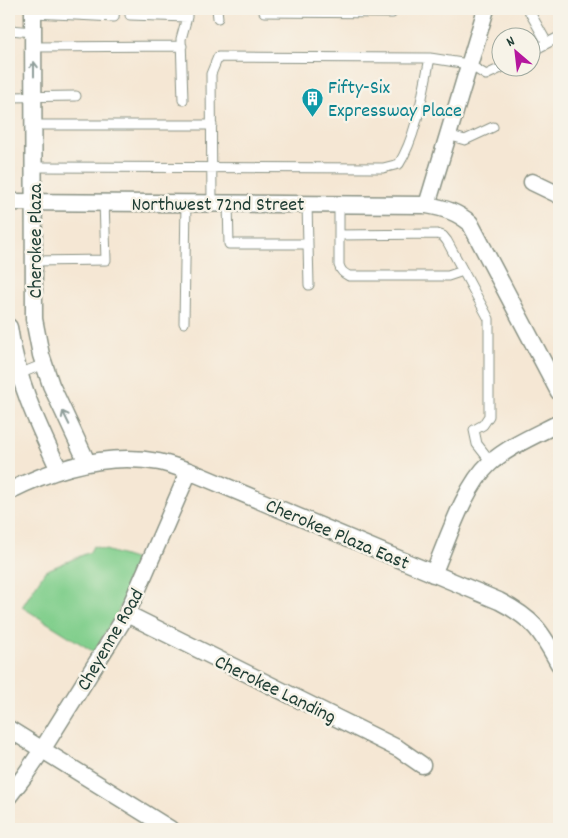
<svg xmlns="http://www.w3.org/2000/svg" width="568" height="838" viewBox="0 0 568 838" font-family="Dekko,sans-serif">
<style>
.green{fill:#82cf8d;stroke:#508660}
.lines{fill:none;stroke-linecap:round;stroke-linejoin:round}
.lane-casing{stroke:#8a9284;stroke-width:11}
.street-casing{stroke:#8a9284;stroke-width:19}
.lane{stroke:#fff;stroke-width:9}
.street{stroke:#fff;stroke-width:16}
.oneway{stroke:#8f9e9a}
.labels{text-anchor:middle;stroke-width:5;stroke-linejoin:round;paint-order:stroke}
.culture-label{font-size:20px;fill:#0d838f;stroke:#f7f3e8;text-anchor:start}
.street-label{font-size:20px;fill:#1f3d34;stroke:#f7f3e8}
</style>
<rect width="100%" height="100%" fill="#f7f3e8"/>
<filter id="ink" filterUnits="userSpaceOnUse"><feTurbulence type="fractalNoise" baseFrequency=".02" numOctaves="2"/><feDisplacementMap in="SourceGraphic" scale="10" xChannelSelector="R" yChannelSelector="G"/><feConvolveMatrix kernelMatrix="1 2 1 2 8 2 1 2 1" color-interpolation-filters="sRGB"/></filter>
<filter id="wash" filterUnits="userSpaceOnUse"><feTurbulence type="fractalNoise" baseFrequency=".0096" numOctaves="4" result="noise"/><feDisplacementMap in="SourceGraphic" scale="20" xChannelSelector="R" yChannelSelector="G"/><feGaussianBlur stdDeviation="1.12" result="paint"/><feColorMatrix in="noise" values="0 0 0 0 0 0 0 0 0 0 0 0 0 0 0 0 0 1.4 0 .05"/><feComposite in="paint" operator="in"/></filter>
<g filter="url(#wash)">
<rect width="100%" height="100%" fill="#f5e7d4"/>
<path class="green" d="M93 546 140 561 121 606 94 652 22 607 45 571 90 552Z"/>
</g>
<g filter="url(#ink)">
<g class="lines">
<defs>
<path id="lane" d="M75 9V15L114 17 115 9
M130 9V15L187 17
M217 9 218 18
M528 9 547 43
M264 12 392 13V9
M33 13 75 15
M9 30 34 32
M34 47 182 46
M530 52 559 37
M430 58 468 64 486 75 501 68
M9 97 76 96
M183 100 181 39 187 17V9
M34 125H212
M448 135 465 140 493 127
M34 167 383 168 399 164C417 135 423 91 430 58L218 57 211 74 212 203
M228 203 229 244H308
M307 204 309 285
M339 204V265C341 271 343 273 349 276H448L463 271
M339 235 437 234 443 236 447 241 489 319V416L483 425 474 430 477 444 491 462
M33 261 106 260 104 202
M184 323 186 203
M9 378 44 364"/>
<path id="street" d="M33 9 34 319 41 355 51 385 87 462
M532 182 559 195
M9 202 427 205C444 208 457 212 470 223L559 392
M427 205 486 9
M9 327C16 378 37 423 59 470
M9 491C55 468 107 452 159 462 169 464 179 468 189 471L499 601C534 619 541 631 559 664
M433 574C447 542 464 487 489 464 509 446 536 435 559 423
M127 614 399 749 422 765
M9 729 170 829
M9 796 25 775 42 750 127 614 189 471"/>
</defs>
<use href="#lane" class="lane-casing"/>
<use href="#street" class="street-casing"/>
<use href="#lane" class="lane"/>
<use href="#street" class="street"/>
</g>
<defs><path id="oneway-shaft" d="M-6 0H5M1.5-3L5.5 0L1.5 3" fill="none" stroke-width="1.6" stroke-linecap="round" stroke-linejoin="round" transform="scale(1.25)"/></defs>
<g class="oneway">
<use href="#oneway-shaft" transform="translate(34 69) rotate(-90)"/>
<use href="#oneway-shaft" transform="translate(66 418) rotate(-116)"/>
</g>
</g>
<defs>
<symbol id="building-pin" viewBox="-11 -11 22 30"><path d="M0 17L-7.5 6A9.5 9.5 0 1 1 7.5 6Z" fill="#0f9aa8" stroke="#f7f3e8"/><path d="M-4-6H4V6H1V3H-1V6H-4ZM-2.5-4.3h1.7v1.8h-1.7ZM.8-4.3h1.7v1.8H.8ZM-2.5-1h1.7V.8h-1.7ZM.8-1h1.7V.8H.8Z" fill="#fff"/></symbol>
</defs>
<g fill-rule="evenodd">
<use href="#building-pin" x="300" y="86" width="25" height="34"/>
</g>
<g class="labels">
<g class="culture-label">
<text x="328" y="93">Fifty-Six<tspan x="328" dy="23">Expressway Place</tspan></text>
</g>
<g class="street-label">
<text x="218" y="210">Northwest 72nd Street</text>
<text transform="translate(34 241) rotate(-90)" y="7">Cherokee Plaza</text>
<text transform="translate(338 533) rotate(23)" y="7">Cherokee Plaza East</text>
<text transform="translate(109 639) rotate(-60)" y="7">Cheyenne Road</text>
<text transform="translate(276 688) rotate(26)" y="7">Cherokee Landing</text>
</g>
</g>
<rect width="568" height="838" fill="none" stroke="#f7f3e8" stroke-width="30"/>
<g transform="translate(516 52) rotate(332)"><circle r="24" fill="#f7f3e8" stroke="#a1aaa0"/>
<path d="M0-4L9 19L0 12L-9 19Z" fill="#b5179e"/>
<text y="-8" font-size="14" font-weight="bold" text-anchor="middle" fill="#1f3d34">N</text>
</g>
</svg>
